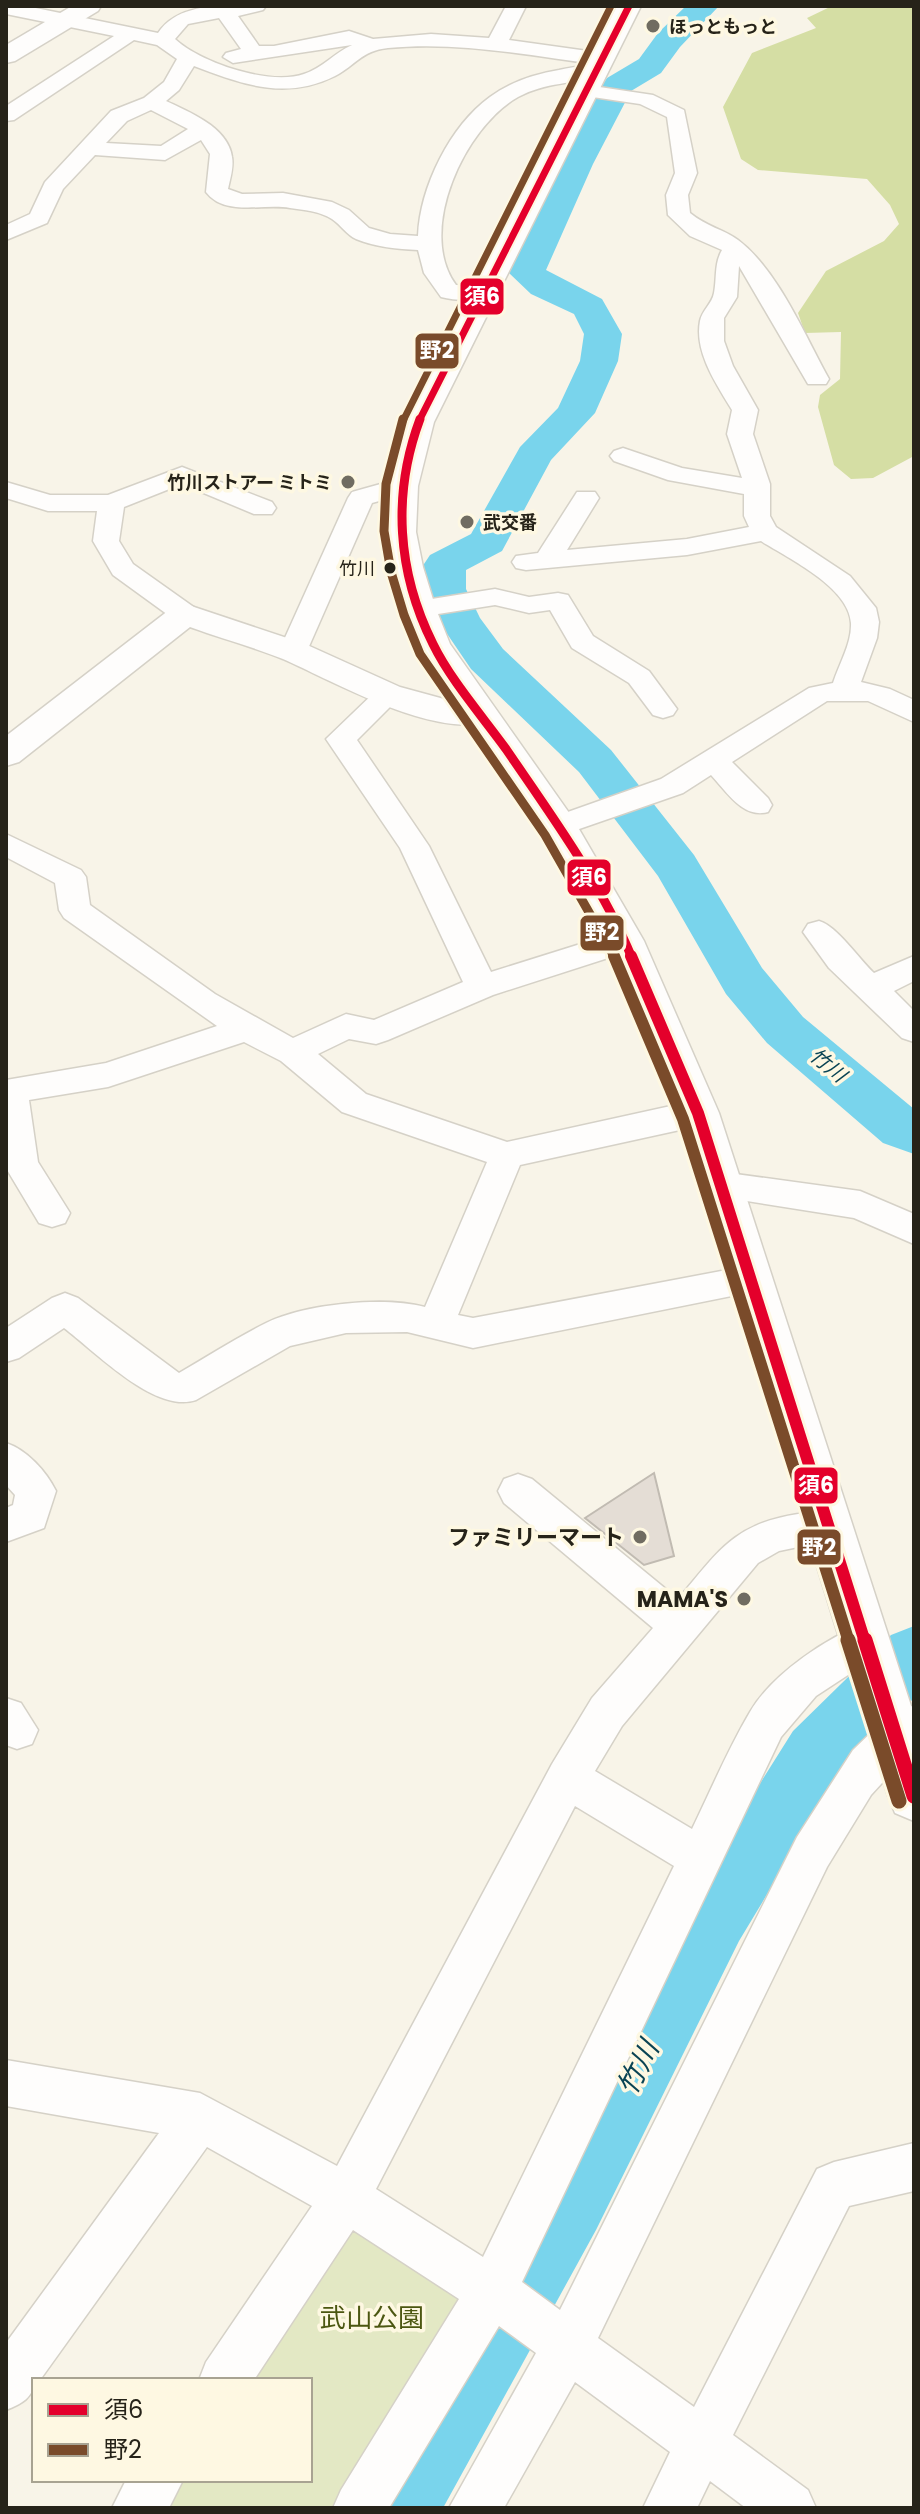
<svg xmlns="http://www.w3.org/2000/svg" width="920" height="2514" viewBox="0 0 920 2514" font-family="Poppins,'Noto Sans JP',sans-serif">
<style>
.green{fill:#e3e8c4}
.forest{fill:#d5dea4}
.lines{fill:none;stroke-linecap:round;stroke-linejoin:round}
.river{fill:#79d4ec;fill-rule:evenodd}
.building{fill:#e4ddd5;stroke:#c1bbb2;stroke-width:2}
.street-casing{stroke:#d5d1c7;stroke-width:3}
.secondary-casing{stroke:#d5d1c7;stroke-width:3}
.primary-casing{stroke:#d5d1c7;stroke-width:3}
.street{fill:#fefdfc;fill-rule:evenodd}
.secondary{fill:#fefdfc;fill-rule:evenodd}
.primary{fill:#fefdfc;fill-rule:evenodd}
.bus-1-far3-casing{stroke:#fef8e2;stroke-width:11}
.bus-1-far2-casing{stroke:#fef8e2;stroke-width:14}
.bus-1-far1-casing{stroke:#fef8e2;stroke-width:18}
.bus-1-casing{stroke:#fef8e2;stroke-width:21}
.bus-2-far3-casing{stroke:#fef8e2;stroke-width:11}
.bus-2-far2-casing{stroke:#fef8e2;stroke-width:14}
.bus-2-far1-casing{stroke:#fef8e2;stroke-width:18}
.bus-2-casing{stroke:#fef8e2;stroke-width:21}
.bus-1-far3{stroke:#e4002b;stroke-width:7}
.bus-1-far2{stroke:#e4002b;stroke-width:9}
.bus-1-far1{stroke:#e4002b;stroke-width:12}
.bus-1{stroke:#e4002b;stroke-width:15}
.bus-2-far3{stroke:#7a4b2a;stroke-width:7}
.bus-2-far2{stroke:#7a4b2a;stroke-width:9}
.bus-2-far1{stroke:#7a4b2a;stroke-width:12}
.bus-2{stroke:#7a4b2a;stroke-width:15}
.poi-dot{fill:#706c61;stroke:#fef8e2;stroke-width:3}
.bus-dot{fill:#262319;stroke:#fef8e2;stroke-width:3}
.labels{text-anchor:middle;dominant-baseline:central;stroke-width:7;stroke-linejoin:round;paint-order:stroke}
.far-poi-label{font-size:18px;font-weight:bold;fill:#262319;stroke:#fef8e2;text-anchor:start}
.far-bus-label{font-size:18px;fill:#262319;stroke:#fef8e2;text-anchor:end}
.far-water-label{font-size:20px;font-style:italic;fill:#0a4454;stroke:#fef8e2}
.poi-label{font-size:22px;font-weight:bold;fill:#262319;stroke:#fef8e2;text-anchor:end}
.near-park-label{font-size:26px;fill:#4c5711;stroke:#fef8e2}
.near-water-label{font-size:28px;font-style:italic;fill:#0a4454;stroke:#fef8e2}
.line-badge{stroke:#fef8e2;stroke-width:3}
.badge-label{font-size:22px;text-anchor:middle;font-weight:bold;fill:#fff}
</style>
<rect width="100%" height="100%" fill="#f8f4e8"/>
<path class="green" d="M346,2198L492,2291L359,2508H138L157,2480H310V2380H224Z"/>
<path class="forest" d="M832,6H914V456L873,478L851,479L834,465L818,407L820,395L840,379L841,332L805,333L798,313L826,271L884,241L899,224L890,205L867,179L758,170L741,159L723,107L752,53L816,28L807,18Z"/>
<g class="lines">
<g class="river">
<path d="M686,6H719L680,47L661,73L631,91L593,164L546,270L602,299L622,334L618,361L595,413L551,460L502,551L466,570V589L480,618L503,649L611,750L694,855L762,968L803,1017L914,1109V1154L883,1143L767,1043L726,994L658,876L579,772L471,669L437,619L424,589V564L430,555L471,534L520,447L558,408L580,361L584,334L574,314L531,294L509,273L559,164L602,85L607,78L639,59L658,33Z"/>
<path d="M914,1626V1698L839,1775L739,1941L596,2230L443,2508H358L370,2479L542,2176L691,1893L793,1731L891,1635Z"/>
</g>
</g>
<path class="building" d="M654,1473L674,1556L644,1565L585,1518Z"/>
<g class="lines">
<g class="street-casing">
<g id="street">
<path d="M6,6H26L158,33C180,0 230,6 266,6L263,10L238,16L259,46H274L349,31L373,39L431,34L489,38L506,6H526L509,40L602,53L612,59L602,65C531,56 460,41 388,48C361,51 356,65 335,76C285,101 242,84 194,66L179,90L166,101C189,112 228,127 232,157C234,167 230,179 228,189L242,194L283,193L332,202L349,210L369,228L390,234L418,236C420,187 450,126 490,97C510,82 535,74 559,70C573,67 588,64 602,68L605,72L602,76C573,84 546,82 518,97C465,127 416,231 456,285L490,287L494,292L490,297C475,301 456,301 441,297L424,273L418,250C397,249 376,247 356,239C347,235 341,225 332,219C319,211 304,210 290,208C264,203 225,217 206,192L210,154L201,140L165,160L95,155L63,189L47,223L6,240V225L30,214L45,182L111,111L144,98L164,82L177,59L157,45L134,40L14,120L6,121V106L114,36L6,14ZM219,18L241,49L226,53L223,57L233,63L352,45C334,53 323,68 304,74C270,86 201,63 175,39L188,24ZM151,110L188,129L161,146L106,143L127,121Z"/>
<path d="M586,85L653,95L684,110L697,173L688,195L690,213C707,227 723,229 738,240C778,270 805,336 829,379L826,384H808L739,266L737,297L724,318V341L733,366L758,410L753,434L770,484V516L776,527L850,576L876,608L879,622L877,638L861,682L890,689L914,700V722L868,701H827L732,762L768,798L772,805L768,812C743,819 727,792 711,775L683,793L559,836L548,833L544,826L548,819L661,779L809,688L833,683C839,664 852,643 851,623C849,587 788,558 761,541L687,555L526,570L516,568L512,562L516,556L538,553L577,492H595L599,498L567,550L687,539L749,527L744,516V494L668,480L614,461L610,456L614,451L623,448L682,468L742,478L727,434L732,410C717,385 694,352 700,321C702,310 712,304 714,293C717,278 714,264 722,250L690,236L668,215L666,195L675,173L667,117L640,104L579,95L576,91Z"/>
<path d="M182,467L272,502L276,508L272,514H254L182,484L124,507L119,541L133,564L195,608L199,614L195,620L185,622L175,620L113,575L93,541L97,511H48L6,498V482L50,495H108Z"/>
<path d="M402,478L411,480L415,486L411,492L372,503L307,651L303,657L293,660L283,657L279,651L348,498L352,492Z"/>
<path d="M495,589L529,597L558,593L568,595L593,636L649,671L677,709L673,715L663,718L653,715L629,683L572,648L550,610L529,613L495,605L419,617L409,615L405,609L409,603L419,601Z"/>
<path d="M388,686L398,689L402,695L357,740L429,846L491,972L625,930L636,933L641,941L636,949L493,995L388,1040L376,1044L349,1039L318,1054L366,1094L507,1142L698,1100L710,1104L715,1113L710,1122L698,1126L520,1165L458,1315L473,1318L753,1265L766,1269L771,1279L766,1289L473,1348L407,1332L346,1333L290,1346L196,1400C155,1414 96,1352 64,1328L19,1358L6,1362V1328L52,1298L65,1293L78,1298L179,1373C208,1356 236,1338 266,1323C305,1304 383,1296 425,1307L487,1162L342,1112L281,1061L244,1042L108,1087L29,1100L38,1162L70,1213L65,1223L52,1227L39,1223L6,1168V1080L106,1063L217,1026L64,918L59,910L55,883L6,857V834L81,870L86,877L90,905L215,994L293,1038L346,1014L374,1020L463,982L400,848L326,739L378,689Z"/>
<path d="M819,921C837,926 859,959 874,973L914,956V981L894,991L914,1011V1042L902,1038L829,968L803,932L808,924Z"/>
<path d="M721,1172L860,1191L914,1214V1244L854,1218L709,1195L703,1185L709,1175Z"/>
<path d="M6,1443C27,1450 46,1471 56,1491L44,1528L6,1542V1508L13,1505L15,1495L6,1485Z"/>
<path d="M518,1474L532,1479L678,1599C718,1552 733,1524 798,1514C814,1511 825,1508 841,1514L847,1526L841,1538L779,1551L758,1563L622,1726L595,1771L692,1829C711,1790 728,1749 750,1712C771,1675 827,1637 866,1623L880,1628L886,1641L880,1654L816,1696L781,1737L522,2282L560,2310L797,1837L853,1750L882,1722L914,1705V1748L871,1795L827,1867L598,2338L694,2407L817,2169L834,2162L914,2143V2191L849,2206L733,2435L808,2490L816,2508H746L710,2481L697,2508H643L670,2452L575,2382L504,2508H449L536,2353L499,2326L389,2508H333L341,2490L459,2299L353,2230L254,2380H199L206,2362L312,2206L207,2147L40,2380H34C34,2398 21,2404 6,2410V2343L159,2133L6,2106V2060L200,2093L337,2166L552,1764L592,1698L653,1628L504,1503L498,1491L504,1479ZM575,1806L674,1866L483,2257L376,2189Z"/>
<path d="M6,1698L21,1703L38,1730L32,1744L17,1749L6,1745Z"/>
<path d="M126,2480H183L169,2508H112Z"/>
</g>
</g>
<g class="secondary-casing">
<g id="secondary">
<path d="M72,6H101L98,11L15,61L6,63V45Z"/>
<path d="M185,604L305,644L400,687L444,699L492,706L497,714L492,722C432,738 337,683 283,659C253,647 220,638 190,627L19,762L6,766V736L173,607Z"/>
</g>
</g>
<g class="primary-casing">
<path id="primary" d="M617,6H641L434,422L418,486L416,532L423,567L436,609L450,644L572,817L644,941L719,1113L914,1715V1821L895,1813L888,1796L677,1113L606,941L543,831L416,645L402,609L389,567L384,532L386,486L404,422Z"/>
</g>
<use href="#street" class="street"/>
<use href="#secondary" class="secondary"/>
<use href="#primary" class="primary"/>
<g class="bus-1-far3-casing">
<path id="bus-1-far3" d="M419,421L629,6"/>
</g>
<g class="bus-1-far2-casing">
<path id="bus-1-far2" d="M420,419C392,494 397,572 433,644C450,679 482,716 506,749C551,815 601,883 632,958"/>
</g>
<g class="bus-1-far1-casing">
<path id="bus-1-far1" d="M631,956L698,1113L865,1642"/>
</g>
<g class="bus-1-casing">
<path id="bus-1" d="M865,1640L914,1796"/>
</g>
<g class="bus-2-far3-casing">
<path id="bus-2-far3" d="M403,421L611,6"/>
</g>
<g class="bus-2-far2-casing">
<path id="bus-2-far2" d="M403,419L386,484L384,531L391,572L404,615L420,654L545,835L615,958"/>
</g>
<g class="bus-2-far1-casing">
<path id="bus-2-far1" d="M614,956L683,1119L849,1642"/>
</g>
<g class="bus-2-casing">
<path id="bus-2" d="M848,1640L899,1801"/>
</g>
<use href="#bus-1-far3" class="bus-1-far3"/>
<use href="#bus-1-far2" class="bus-1-far2"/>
<use href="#bus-1-far1" class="bus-1-far1"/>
<use href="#bus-1" class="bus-1"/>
<use href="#bus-2-far3" class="bus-2-far3"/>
<use href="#bus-2-far2" class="bus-2-far2"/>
<use href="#bus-2-far1" class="bus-2-far1"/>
<use href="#bus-2" class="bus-2"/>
</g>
<g class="poi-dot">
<circle cx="653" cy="26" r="8"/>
<circle cx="348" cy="482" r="8"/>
<circle cx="467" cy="522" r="8"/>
<circle cx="640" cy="1537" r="8"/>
<circle cx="744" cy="1599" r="8"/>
</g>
<circle class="bus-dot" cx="390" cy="568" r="7"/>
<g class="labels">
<g class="far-poi-label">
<text x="669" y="26">ほっともっと</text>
<text x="332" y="482" text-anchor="end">竹川ストアー ミトミ</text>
<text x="483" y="522">武交番</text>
</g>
<g class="far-bus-label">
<text x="375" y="568">竹川</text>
</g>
<g class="far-water-label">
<text transform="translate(828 1065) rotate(39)">竹川</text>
</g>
<g class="poi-label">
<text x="624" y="1537">ファミリーマート</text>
<text x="728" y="1599">MAMA'S</text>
</g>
<g class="near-park-label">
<text x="372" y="2318">武山公園</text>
</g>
<g class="near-water-label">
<text transform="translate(638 2068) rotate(-63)">竹川</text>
</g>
</g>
<g class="line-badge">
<rect x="459" y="277" width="46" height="39" rx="8" fill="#e4002b"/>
<rect x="414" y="332" width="46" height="38" rx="8" fill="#7a4b2a"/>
<rect x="566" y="858" width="46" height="39" rx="8" fill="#e4002b"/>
<rect x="579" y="914" width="46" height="38" rx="8" fill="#7a4b2a"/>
<rect x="793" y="1466" width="46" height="39" rx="8" fill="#e4002b"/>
<rect x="796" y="1528" width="46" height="38" rx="8" fill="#7a4b2a"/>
</g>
<g class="badge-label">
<text x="482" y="304">須6</text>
<text x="437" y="358">野2</text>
<text x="589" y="885">須6</text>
<text x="602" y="940">野2</text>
<text x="816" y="1493">須6</text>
<text x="819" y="1555">野2</text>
</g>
<rect width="920" height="2514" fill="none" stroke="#262319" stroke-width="16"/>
<rect x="32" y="2378" width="280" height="104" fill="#fef8e2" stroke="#a8a392" stroke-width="2"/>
<rect x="48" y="2404" width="40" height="12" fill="#e4002b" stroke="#a8a392" stroke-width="2"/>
<text x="104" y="2418" font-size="24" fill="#262319">須6</text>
<rect x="48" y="2444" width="40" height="12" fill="#7a4b2a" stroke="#a8a392" stroke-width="2"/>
<text x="104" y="2458" font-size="24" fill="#262319">野2</text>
</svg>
